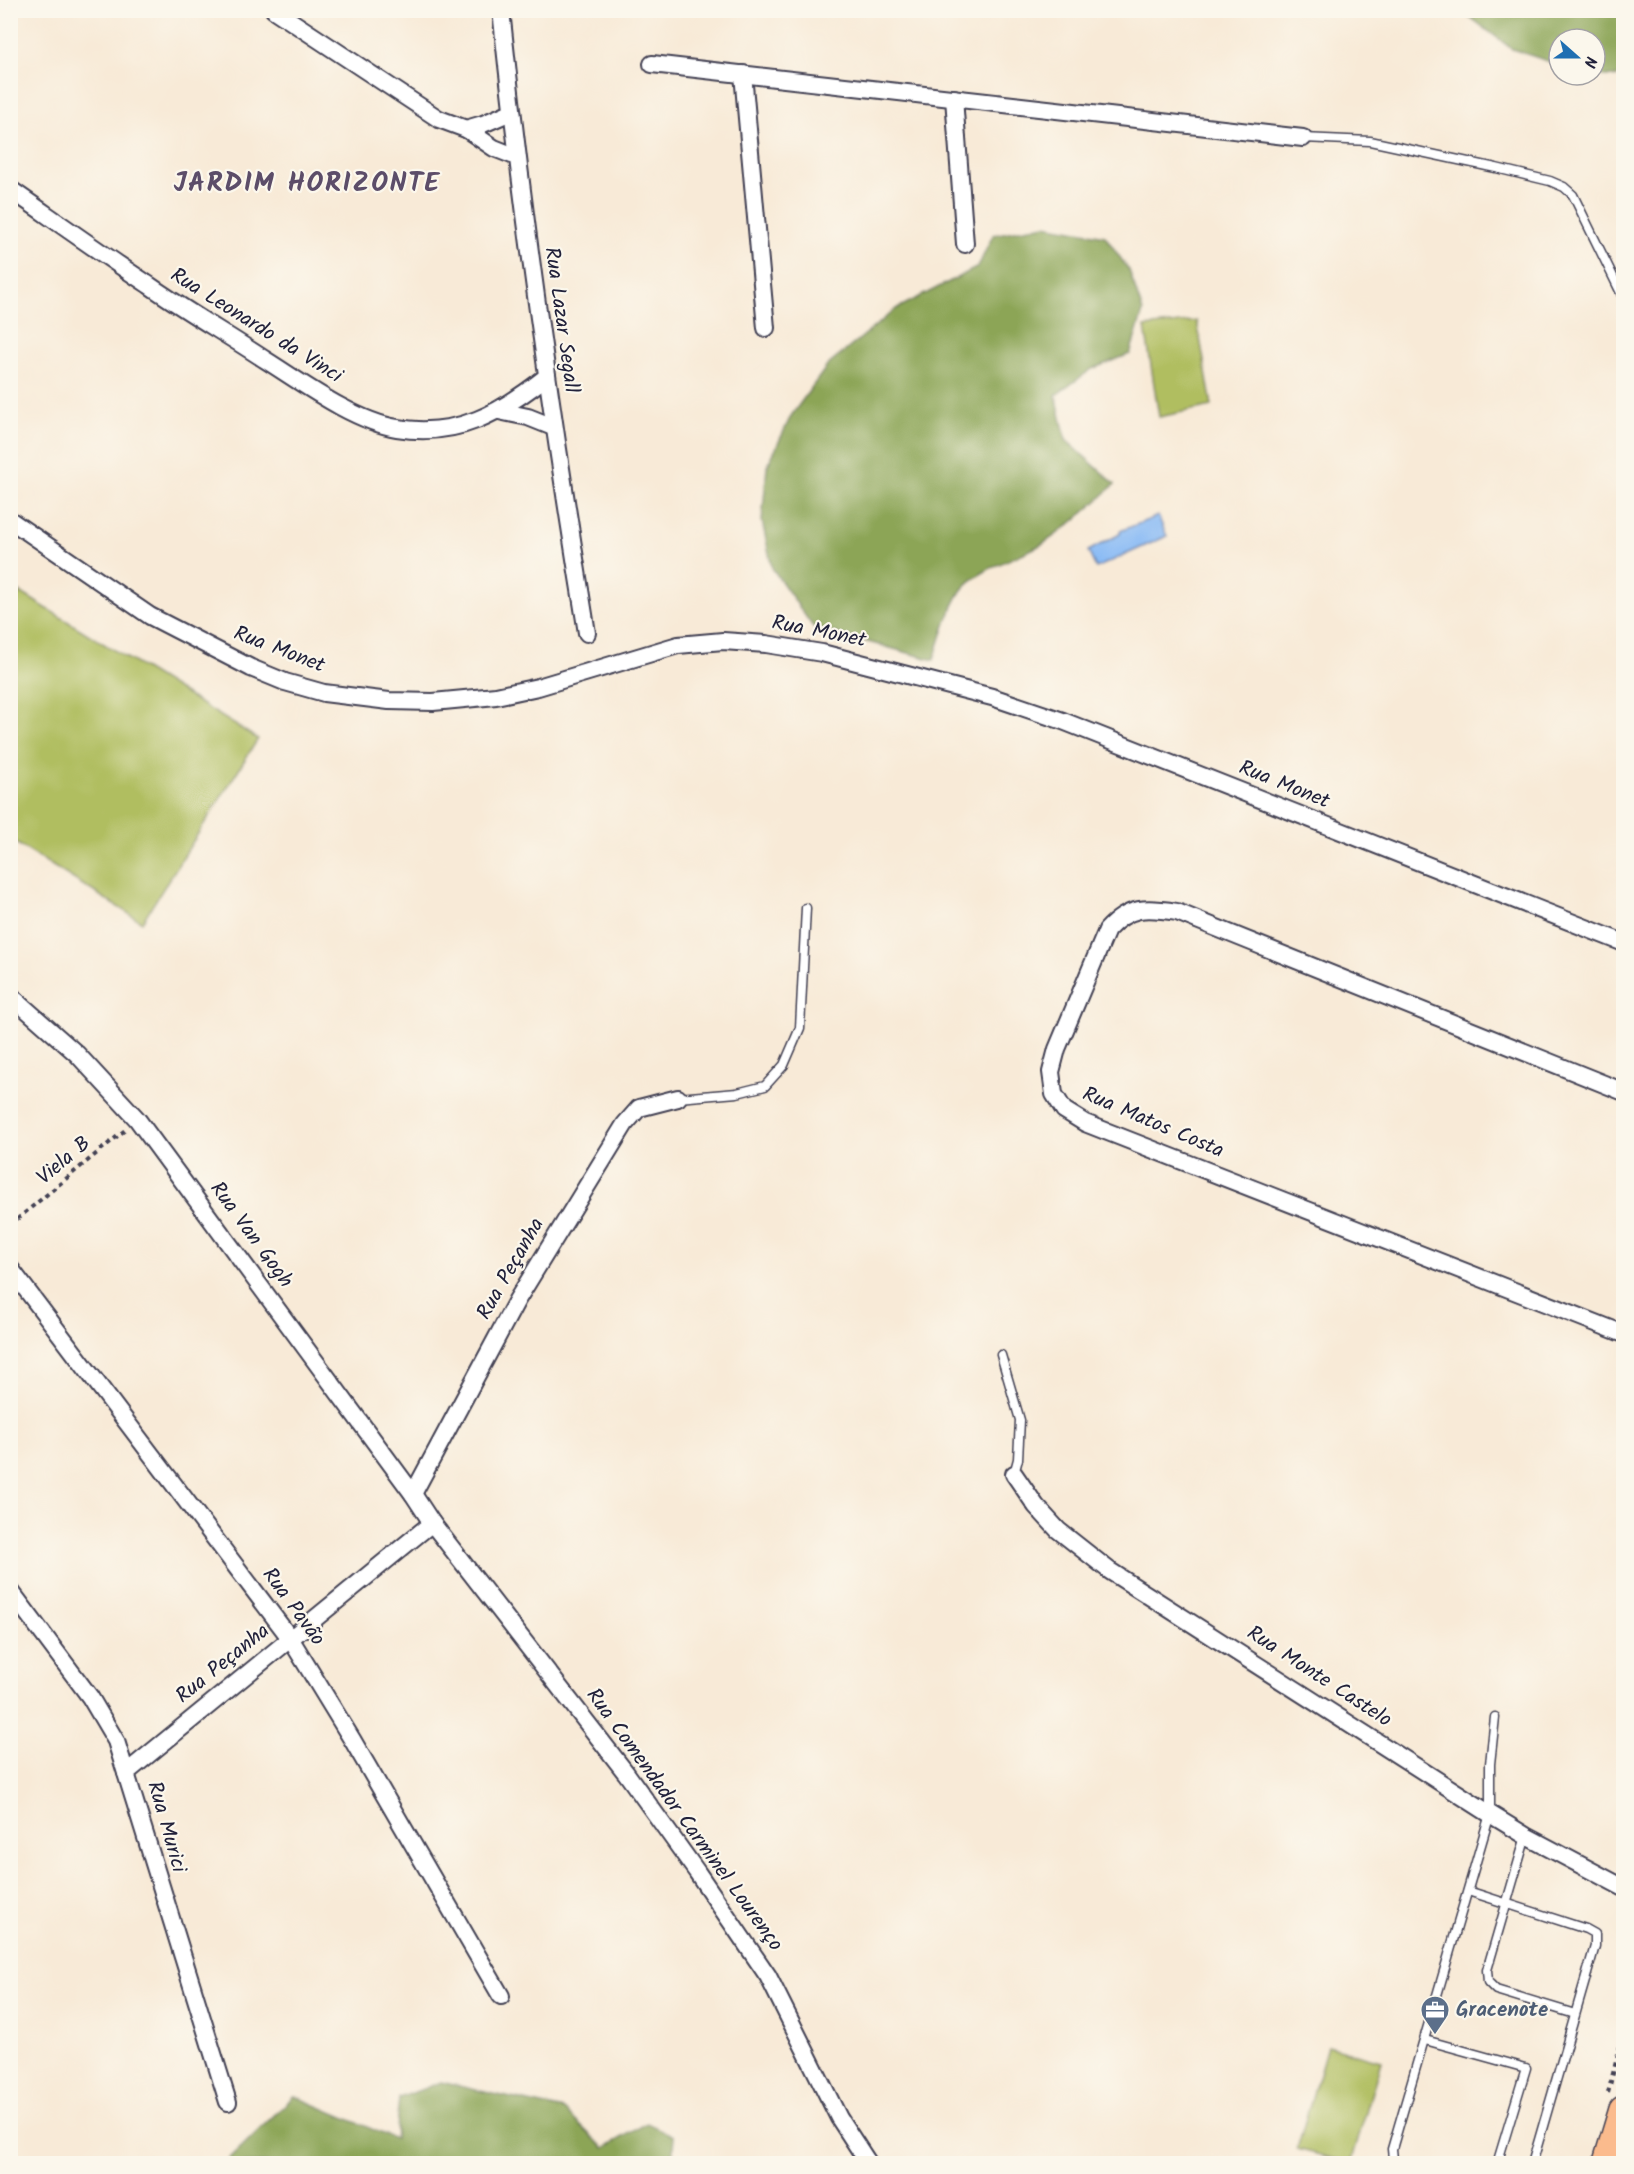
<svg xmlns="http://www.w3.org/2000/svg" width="1634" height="2174" viewBox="0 0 1634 2174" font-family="Kalam,sans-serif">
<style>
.green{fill:#b0be60;stroke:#69704e;stroke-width:1.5}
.forest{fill:#8ca556;stroke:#576448;stroke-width:1.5}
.water{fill:#88baf5;stroke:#556e98;stroke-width:1.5}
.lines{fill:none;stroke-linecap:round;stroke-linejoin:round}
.service-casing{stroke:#424052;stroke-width:11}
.minor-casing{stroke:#424052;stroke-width:20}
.motorway-casing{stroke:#424052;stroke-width:33}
.path{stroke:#424052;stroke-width:4;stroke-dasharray:4.5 4.5;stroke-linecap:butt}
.service{stroke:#fff;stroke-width:8}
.minor{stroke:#fff;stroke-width:16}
.motorway{stroke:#fbbb8d;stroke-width:30}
.labels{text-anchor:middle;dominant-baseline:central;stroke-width:4.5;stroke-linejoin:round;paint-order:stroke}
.street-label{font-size:21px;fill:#22223b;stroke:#fbf7ec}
.service-label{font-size:21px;font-weight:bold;fill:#4e5e75;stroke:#fbf7ec;text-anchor:start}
.district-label{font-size:27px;font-weight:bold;letter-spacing:1.5px;fill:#5c4d69;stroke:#fbf7ec}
</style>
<rect width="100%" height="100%" fill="#fbf7ec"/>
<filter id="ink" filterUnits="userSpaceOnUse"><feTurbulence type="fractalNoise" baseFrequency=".0167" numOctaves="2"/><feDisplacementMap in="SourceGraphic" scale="12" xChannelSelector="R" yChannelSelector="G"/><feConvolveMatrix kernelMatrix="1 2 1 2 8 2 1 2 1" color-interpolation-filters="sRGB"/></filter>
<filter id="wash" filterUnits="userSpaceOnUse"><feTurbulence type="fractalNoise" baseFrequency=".008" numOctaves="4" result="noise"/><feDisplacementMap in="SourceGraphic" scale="24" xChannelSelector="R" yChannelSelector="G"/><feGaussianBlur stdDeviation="1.35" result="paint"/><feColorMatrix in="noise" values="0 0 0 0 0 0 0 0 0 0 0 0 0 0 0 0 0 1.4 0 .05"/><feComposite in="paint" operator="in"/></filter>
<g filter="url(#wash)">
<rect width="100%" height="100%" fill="#f8ead7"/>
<g class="green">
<path d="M1197,321L1212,406L1159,417L1145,327Z"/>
<path d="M20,592L258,739L142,922L11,840L10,607Z"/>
<path d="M1327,2046L1381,2061L1351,2163L1297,2149Z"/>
</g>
<g class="forest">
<path d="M1462,11H1623V77L1589,75H1595V39H1559V65L1512,49Z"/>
<path d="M1045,225L1105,236L1129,270L1143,312L1130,354L1092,369L1056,395L1066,440L1115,484C1093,505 1069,527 1044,543C1022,556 975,570 961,591C948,612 941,637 934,660L813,627L772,568L762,521L767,467L791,416L827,366L896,309L978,267L993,235Z"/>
<path d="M441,2082L564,2110L604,2148L647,2123L674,2136L672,2163H225L294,2096L395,2139L399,2098Z"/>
</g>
<path class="water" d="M1158,516L1167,536L1096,568L1088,551L1120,534V531Z"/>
</g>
<g filter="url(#ink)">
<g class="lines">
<g class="service-casing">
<g id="service">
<path d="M1303,138L1370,141L1496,168L1550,181L1564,187L1573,195L1624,299"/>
<path d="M678,1098L737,1093L765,1086L784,1065L800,1028L806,908"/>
<path d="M1001,1355L1020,1420L1018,1459L1014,1474"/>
<path d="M1526,1836L1487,1970L1488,1982L1496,1990L1575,2014"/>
<path d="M1468,1891L1586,1929L1595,1934V1946L1532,2164"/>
<path d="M1425,2040L1526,2068L1497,2164"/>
<path d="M1398,2164L1393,2159L1392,2149L1490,1814V1764L1495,1717"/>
</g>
</g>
<g class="minor-casing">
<g id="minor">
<path d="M274,10L439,119L466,129L494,148L517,157"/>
<path d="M501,10C523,219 553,426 587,633"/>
<path d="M652,64L1303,138"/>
<path d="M743,74L766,328"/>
<path d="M954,98L965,244"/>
<path d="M466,129L483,124L511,112"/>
<path d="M10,189C56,221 102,254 149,285C186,311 226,334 264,359C301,382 353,421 397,428C458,438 500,413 546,377"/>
<path d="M499,411L528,417L553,427"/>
<path d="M10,520L150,616L251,668L285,682L324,693L389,701L433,702L496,696L538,687L678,645L723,641L766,644L822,653L992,697L1063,721L1624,943"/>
<path d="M10,995L77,1054L137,1119L413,1494L432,1523L626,1773L697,1872L768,1976L839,2118L869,2164"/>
<path d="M1624,1092L1177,912C1146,907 1129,906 1107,930L1057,1049L1051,1072L1054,1094L1064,1110L1085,1123L1624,1334"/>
<path d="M10,1268L290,1638L353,1741L501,1996"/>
<path d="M1014,1474L1036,1506L1058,1530L1110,1571L1490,1814L1526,1836L1624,1888"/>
<path d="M413,1494L517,1300L625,1124L639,1108L678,1098"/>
<path d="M10,1590L90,1697L116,1741L228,2102"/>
<path d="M126,1773L432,1523"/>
</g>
</g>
<g class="motorway-casing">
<path id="motorway" d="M1608,2164L1624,2111"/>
</g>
<g class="path">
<path d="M10,1225L125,1130"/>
<path d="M1608,2093L1624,2030"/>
</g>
<use href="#service" class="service"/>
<use href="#minor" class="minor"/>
<use href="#motorway" class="motorway"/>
</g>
</g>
<defs>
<g id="office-pin" transform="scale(1.5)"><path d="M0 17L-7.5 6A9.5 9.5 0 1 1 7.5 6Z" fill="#5c6f8a" stroke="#fbf7ec"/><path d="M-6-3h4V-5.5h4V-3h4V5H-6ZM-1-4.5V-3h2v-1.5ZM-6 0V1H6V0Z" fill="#fff"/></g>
</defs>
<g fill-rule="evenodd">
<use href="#office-pin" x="1435" y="2010"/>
</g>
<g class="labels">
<g class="street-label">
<text transform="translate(561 320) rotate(82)">Rua Lazar Segall</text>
<text transform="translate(256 326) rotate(32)">Rua Leonardo da Vinci</text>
<text transform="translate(819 632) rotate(11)">Rua Monet</text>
<text transform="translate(279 650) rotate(21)">Rua Monet</text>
<text transform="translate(1284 785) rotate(22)">Rua Monet</text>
<text transform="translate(1153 1123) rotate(23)">Rua Matos Costa</text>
<text transform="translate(64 1161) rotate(-40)">Viela B</text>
<text transform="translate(251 1235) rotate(54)">Rua Van Gogh</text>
<text transform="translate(511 1269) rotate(-60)">Rua Peçanha</text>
<text transform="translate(293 1607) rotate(54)">Rua Pavão</text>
<text transform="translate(223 1664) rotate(-39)">Rua Peçanha</text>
<text transform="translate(1319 1677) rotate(33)">Rua Monte Castelo</text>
<text transform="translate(684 1820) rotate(54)">Rua Comendador Carminel Lourenço</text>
<text transform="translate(166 1827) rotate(74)">Rua Murici</text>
</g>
<g class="service-label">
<text x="1456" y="2010">Gracenote</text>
</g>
<g class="district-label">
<text x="307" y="183">JARDIM HORIZONTE</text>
</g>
</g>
<rect width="1634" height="2174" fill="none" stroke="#fbf7ec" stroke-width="36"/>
<g transform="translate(1577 57) rotate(111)"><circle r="28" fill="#fbf7ec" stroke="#a4a2a5" stroke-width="1.5"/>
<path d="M0-4.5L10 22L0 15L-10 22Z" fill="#1f6fb2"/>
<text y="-9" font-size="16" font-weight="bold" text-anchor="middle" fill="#22223b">N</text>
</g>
</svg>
